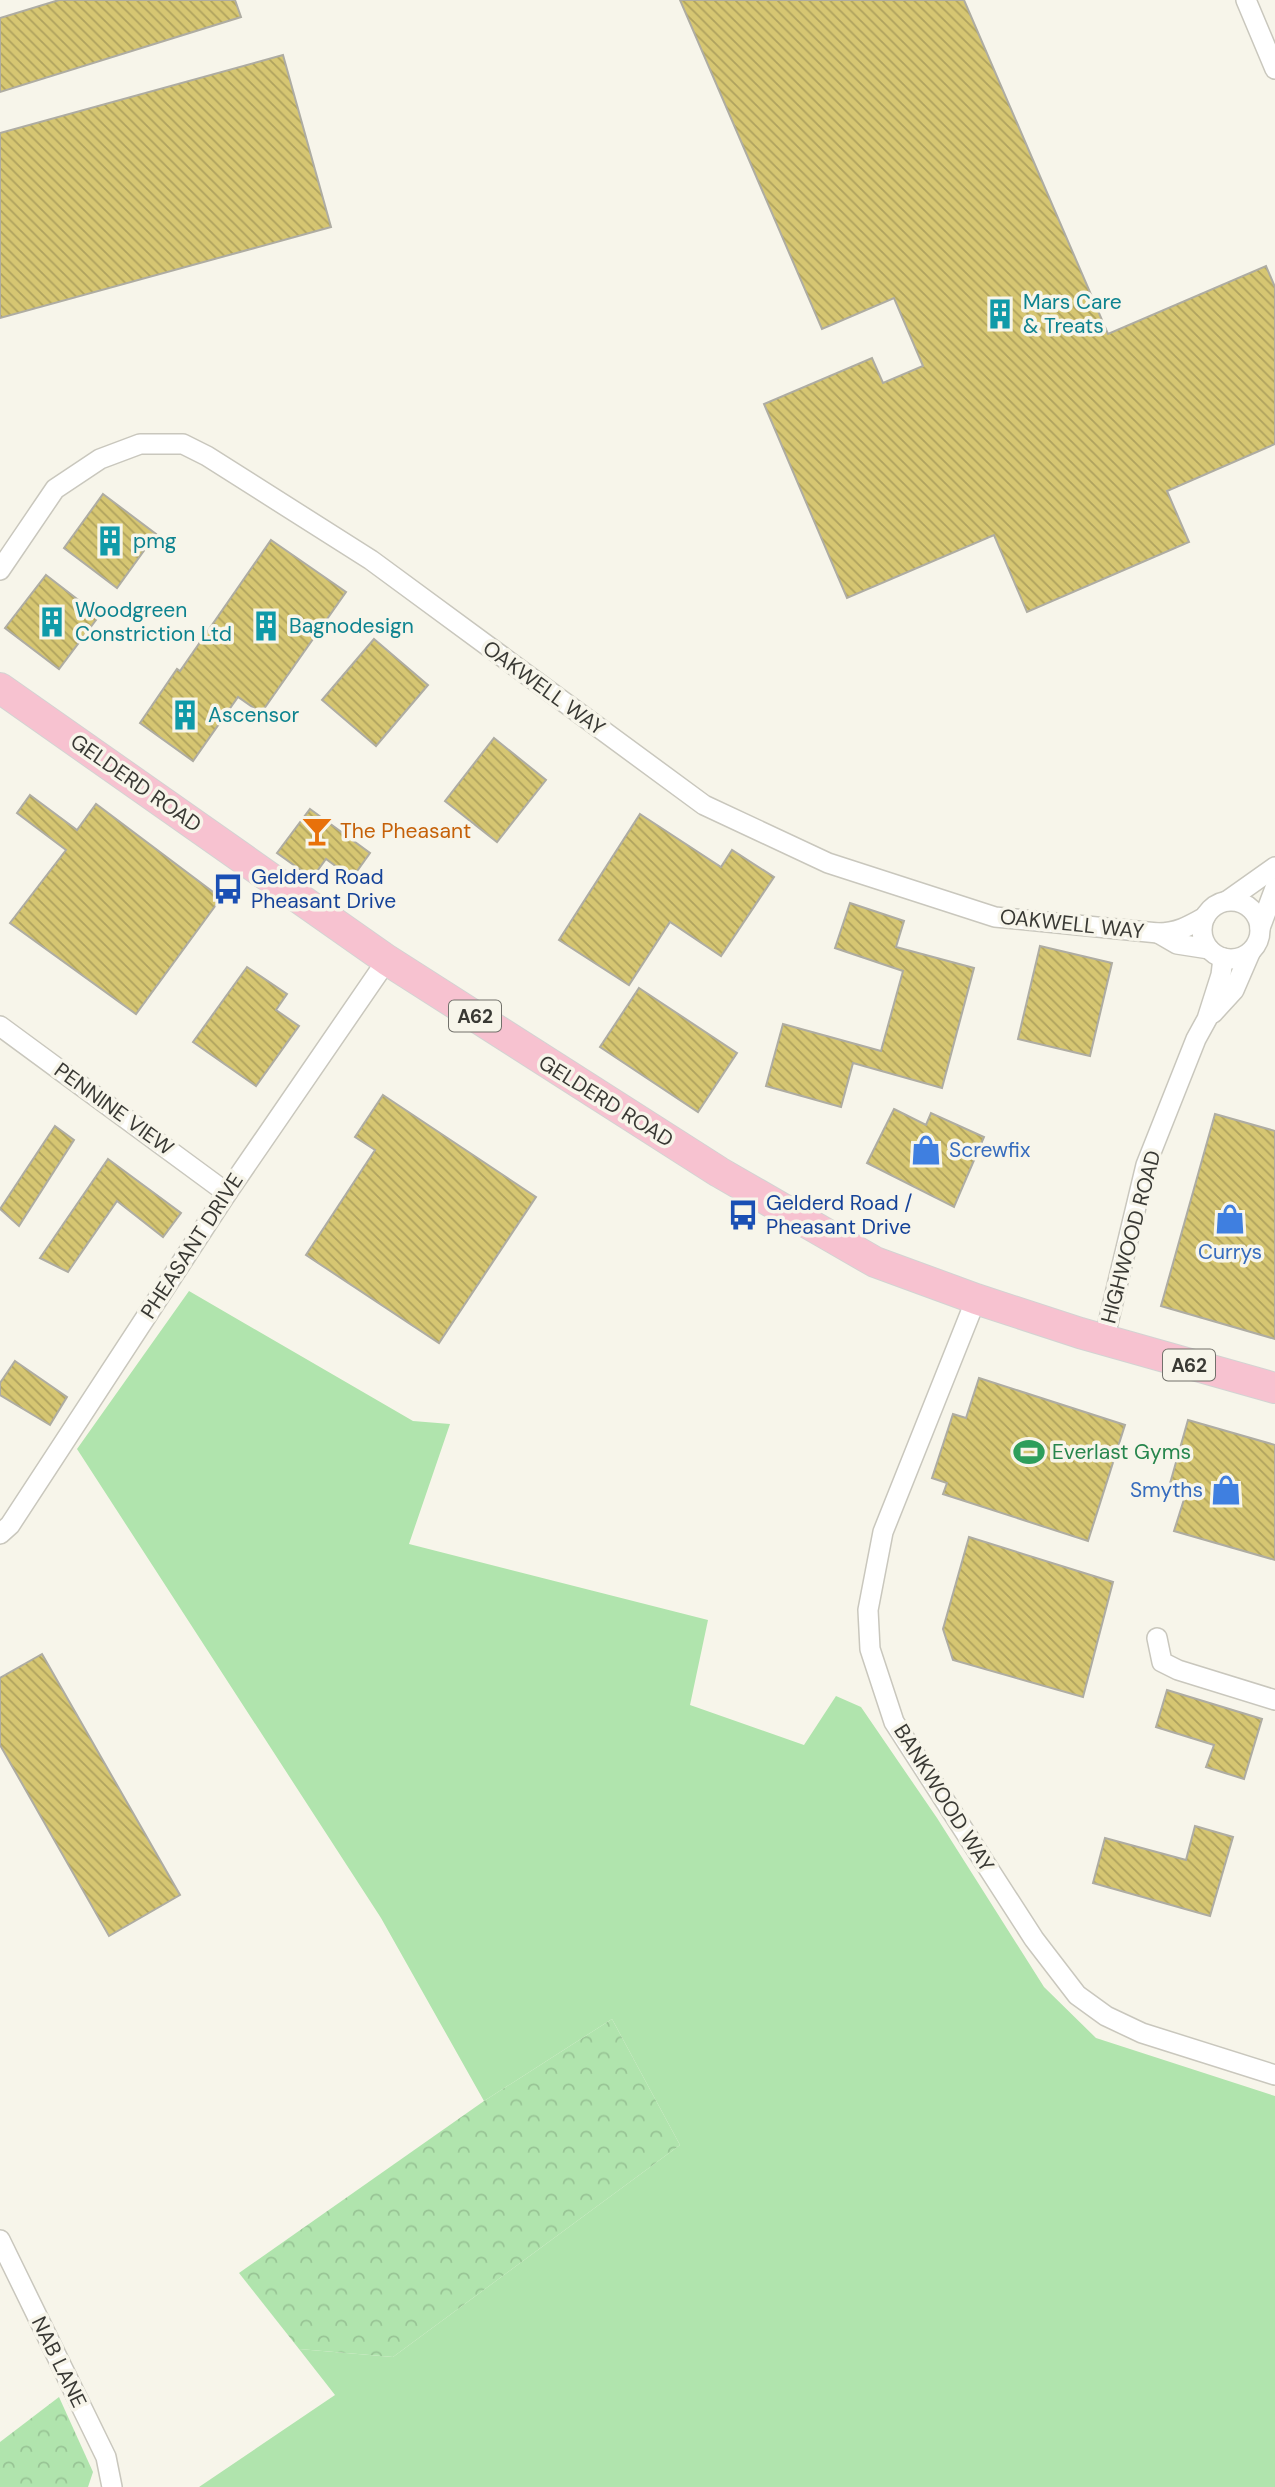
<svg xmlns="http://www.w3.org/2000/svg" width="1275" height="2487" viewBox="0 0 1275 2487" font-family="'DM Sans',sans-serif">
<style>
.grass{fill:#b0e4ad}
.forest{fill:url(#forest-crowns)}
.building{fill:url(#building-back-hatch);stroke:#aeaca2;stroke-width:2}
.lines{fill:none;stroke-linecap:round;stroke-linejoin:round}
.minor-casing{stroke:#c9c7bd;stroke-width:22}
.primary-casing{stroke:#d3d3d2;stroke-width:32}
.minor{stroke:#fff;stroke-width:19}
.primary{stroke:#f7c2d0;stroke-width:30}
.labels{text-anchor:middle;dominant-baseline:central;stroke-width:7;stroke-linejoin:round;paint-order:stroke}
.shield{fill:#f7f5ea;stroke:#72716b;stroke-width:2}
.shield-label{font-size:19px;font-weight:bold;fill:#393934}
.culture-label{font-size:21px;fill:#0d838f;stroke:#f7f5ea;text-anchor:start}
.street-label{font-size:21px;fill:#393934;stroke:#f7f5ea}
.food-label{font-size:21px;fill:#c56008;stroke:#f7f5ea;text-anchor:start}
.transit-label{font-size:21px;fill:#164399;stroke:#f7f5ea;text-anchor:start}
.shop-label{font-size:21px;fill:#366cbe;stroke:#f7f5ea;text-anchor:start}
.leisure-label{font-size:21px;fill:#27864d;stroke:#f7f5ea;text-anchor:start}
</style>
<defs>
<pattern id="forest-crowns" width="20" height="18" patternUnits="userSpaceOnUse" patternTransform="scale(1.75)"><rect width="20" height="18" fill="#b0e4ad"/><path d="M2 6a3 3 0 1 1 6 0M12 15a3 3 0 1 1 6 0" fill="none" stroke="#98c495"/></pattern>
<pattern id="building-back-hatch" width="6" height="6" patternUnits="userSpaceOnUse" patternTransform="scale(1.75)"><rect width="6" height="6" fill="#d6c672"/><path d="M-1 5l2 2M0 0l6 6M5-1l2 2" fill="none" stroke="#afa25e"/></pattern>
</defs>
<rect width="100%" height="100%" fill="#f7f5ea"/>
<path class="grass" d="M189,1291L413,1421L450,1424L409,1544L708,1620L690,1705L804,1745L836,1696L861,1707L937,1818L1044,1987L1096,2038L1275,2096V2487H199L335,2395L299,2349L393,2357L680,2145L612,2019L484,2101L381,1918L77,1449Z"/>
<g class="forest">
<path d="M612,2019L680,2145L393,2357L299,2349L239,2273L484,2101Z"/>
<path d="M59,2397L93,2472L88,2487H0V2442Z"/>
</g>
<g class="building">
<path d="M59,0H235L241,17L0,92V18Z"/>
<path d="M680,0H964L1108,334L1266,266L1275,287V444L1167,491L1189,542L1027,612L994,535L847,598L764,404L872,358L883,383L923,366L894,298L822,329Z"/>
<path d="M283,55L331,227L0,318V133Z"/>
<path d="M103,494L156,534L117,588L64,548Z"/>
<path d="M271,540L346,592L261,713L238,697L193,761L140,723L177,669L180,671Z"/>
<path d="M46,575L99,616L59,669L5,628Z"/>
<path d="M374,639L428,685L376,746L322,700Z"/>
<path d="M494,738L546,780L497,842L445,801Z"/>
<path d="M30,795L77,830L96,804L221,898L136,1014L10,923L66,850L17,813Z"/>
<path d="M310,809L370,853L352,878L326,859L312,878L277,853Z"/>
<path d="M640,814L721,867L732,850L774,877L721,956L670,922L629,985L559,940Z"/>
<path d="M850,903L904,921L896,947L974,968L942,1088L853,1063L841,1107L766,1086L783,1024L881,1051L903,971L835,948Z"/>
<path d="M1040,946L1112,963L1090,1056L1018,1039Z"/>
<path d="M247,967L287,994L276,1010L299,1026L256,1086L193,1042Z"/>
<path d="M639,988L737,1053L698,1112L600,1047Z"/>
<path d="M383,1095L536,1197L439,1343L306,1255L375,1150L355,1137Z"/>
<path d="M894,1109L926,1125L931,1113L984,1137L954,1207L867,1163Z"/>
<path d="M1215,1114L1275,1131V1339L1161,1306Z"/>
<path d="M55,1126L74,1140L19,1226L0,1209Z"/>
<path d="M108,1159L181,1213L163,1237L117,1201L68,1272L40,1258Z"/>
<path d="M15,1361L67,1397L50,1425L0,1395V1383Z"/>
<path d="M979,1378L1125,1425L1088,1541L943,1494L947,1483L932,1478L953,1414L966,1418Z"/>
<path d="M1188,1420L1275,1445V1560L1174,1531L1186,1493L1169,1487Z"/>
<path d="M969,1537L1113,1582L1083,1697L953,1660L943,1629Z"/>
<path d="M42,1654L180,1895L109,1936L0,1745V1678Z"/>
<path d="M1167,1690L1262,1719L1244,1779L1206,1767L1214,1745L1156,1727Z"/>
<path d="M1195,1826L1233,1837L1210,1916L1093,1883L1105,1838L1186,1860Z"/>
</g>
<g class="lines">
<g class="minor-casing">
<g id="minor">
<path d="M1246,0L1275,69"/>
<path d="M0,570L55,489L100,459L140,444H183L207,456L371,560L704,805L828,863L995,917L1158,933C1177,933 1189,926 1205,917"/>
<path d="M1227,901L1275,867"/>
<circle cx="1231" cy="930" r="29"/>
<path d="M1260,928L1275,888"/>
<path d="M1158,933L1177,944L1209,949"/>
<path d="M1213,1013L1234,990L1250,953"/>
<path d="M0,1026L227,1193"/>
<path d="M976,1299L883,1532L868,1610L870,1649L894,1722L1034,1939L1077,1995L1106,2016L1142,2033L1275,2075"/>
<path d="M1104,1340L1146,1165L1196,1039L1207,1019L1221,975L1223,958"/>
<path d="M0,1534L10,1525L227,1193L387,960"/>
<path d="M1157,1638L1162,1662L1178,1670L1275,1700"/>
<path d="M0,2240L106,2457L112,2487"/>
</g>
</g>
<g class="primary-casing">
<path id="primary" d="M0,688L387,960L719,1172L875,1262L976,1299L1080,1333L1275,1388"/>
</g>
<use href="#minor" class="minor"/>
<use href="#primary" class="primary"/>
</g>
<defs>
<g id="building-bare" transform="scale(2.415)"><path d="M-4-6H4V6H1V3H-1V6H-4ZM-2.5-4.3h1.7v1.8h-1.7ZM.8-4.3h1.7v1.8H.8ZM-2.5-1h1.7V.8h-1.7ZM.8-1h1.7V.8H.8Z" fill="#0f9aa8" stroke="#f7f5ea" stroke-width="2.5" paint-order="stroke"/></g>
<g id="bar-bare" transform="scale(2.415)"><path d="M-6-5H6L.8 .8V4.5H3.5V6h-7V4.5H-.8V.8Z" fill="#e8710a" stroke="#f7f5ea" stroke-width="2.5" paint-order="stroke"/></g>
<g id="bus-bare" transform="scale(2.415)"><path d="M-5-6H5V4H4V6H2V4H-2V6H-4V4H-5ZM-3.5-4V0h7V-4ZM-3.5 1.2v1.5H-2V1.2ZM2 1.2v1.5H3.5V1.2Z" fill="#1a4fb4" stroke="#f7f5ea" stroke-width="2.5" paint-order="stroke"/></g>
<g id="shop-bare" transform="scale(2.415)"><path d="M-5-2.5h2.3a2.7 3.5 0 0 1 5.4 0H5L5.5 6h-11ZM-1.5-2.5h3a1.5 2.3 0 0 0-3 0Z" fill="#3f7fe0" stroke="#f7f5ea" stroke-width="2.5" paint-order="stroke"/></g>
<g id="stadium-bare" transform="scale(2.415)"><path d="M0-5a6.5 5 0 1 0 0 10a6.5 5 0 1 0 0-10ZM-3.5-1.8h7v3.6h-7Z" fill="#2e9e5b" stroke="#f7f5ea" stroke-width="2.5" paint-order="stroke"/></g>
</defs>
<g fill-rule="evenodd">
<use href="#building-bare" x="1000" y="314"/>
<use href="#building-bare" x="110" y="541"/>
<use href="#building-bare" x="52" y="622"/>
<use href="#building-bare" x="266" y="626"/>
<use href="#building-bare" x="185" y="715"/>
<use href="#bar-bare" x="317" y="831"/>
<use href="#bus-bare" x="228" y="889"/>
<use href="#shop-bare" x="926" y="1150"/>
<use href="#bus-bare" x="743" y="1215"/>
<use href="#shop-bare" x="1230" y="1219"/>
<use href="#stadium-bare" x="1029" y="1452"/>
<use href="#shop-bare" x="1226" y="1490"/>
</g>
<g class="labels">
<g class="shield">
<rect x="449" y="1000.5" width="52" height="31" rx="5"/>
<rect x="1163" y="1349.5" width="52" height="31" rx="5"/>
</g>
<g class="shield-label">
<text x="475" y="1016">A62</text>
<text x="1189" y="1365">A62</text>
</g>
<g class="culture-label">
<text x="1023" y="302">Mars Care<tspan x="1023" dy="24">&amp; Treats</tspan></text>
<text x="133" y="541">pmg</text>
<text x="75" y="610">Woodgreen<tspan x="75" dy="24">Constriction Ltd</tspan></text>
<text x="289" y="626">Bagnodesign</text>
<text x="208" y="715">Ascensor</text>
</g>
<g class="street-label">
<text transform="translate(544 688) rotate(36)">OAKWELL WAY</text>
<text transform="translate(136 783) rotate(35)">GELDERD ROAD</text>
<text transform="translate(1072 924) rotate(6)">OAKWELL WAY</text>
<text transform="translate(606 1101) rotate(32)">GELDERD ROAD</text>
<text transform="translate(114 1109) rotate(36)">PENNINE VIEW</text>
<text transform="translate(1131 1237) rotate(-75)">HIGHWOOD ROAD</text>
<text transform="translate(192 1246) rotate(-57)">PHEASANT DRIVE</text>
<text transform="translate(944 1798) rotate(58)">BANKWOOD WAY</text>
<text transform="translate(59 2362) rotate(64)">NAB LANE</text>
</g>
<g class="food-label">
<text x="340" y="831">The Pheasant</text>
</g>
<g class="transit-label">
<text x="251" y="877">Gelderd Road<tspan x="251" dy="24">Pheasant Drive</tspan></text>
<text x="766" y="1203">Gelderd Road /<tspan x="766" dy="24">Pheasant Drive</tspan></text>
</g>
<g class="shop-label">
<text x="949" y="1150">Screwfix</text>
<text x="1230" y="1252" text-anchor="middle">Currys</text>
<text x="1203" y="1490" text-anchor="end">Smyths</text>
</g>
<g class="leisure-label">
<text x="1052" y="1452">Everlast Gyms</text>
</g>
</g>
</svg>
